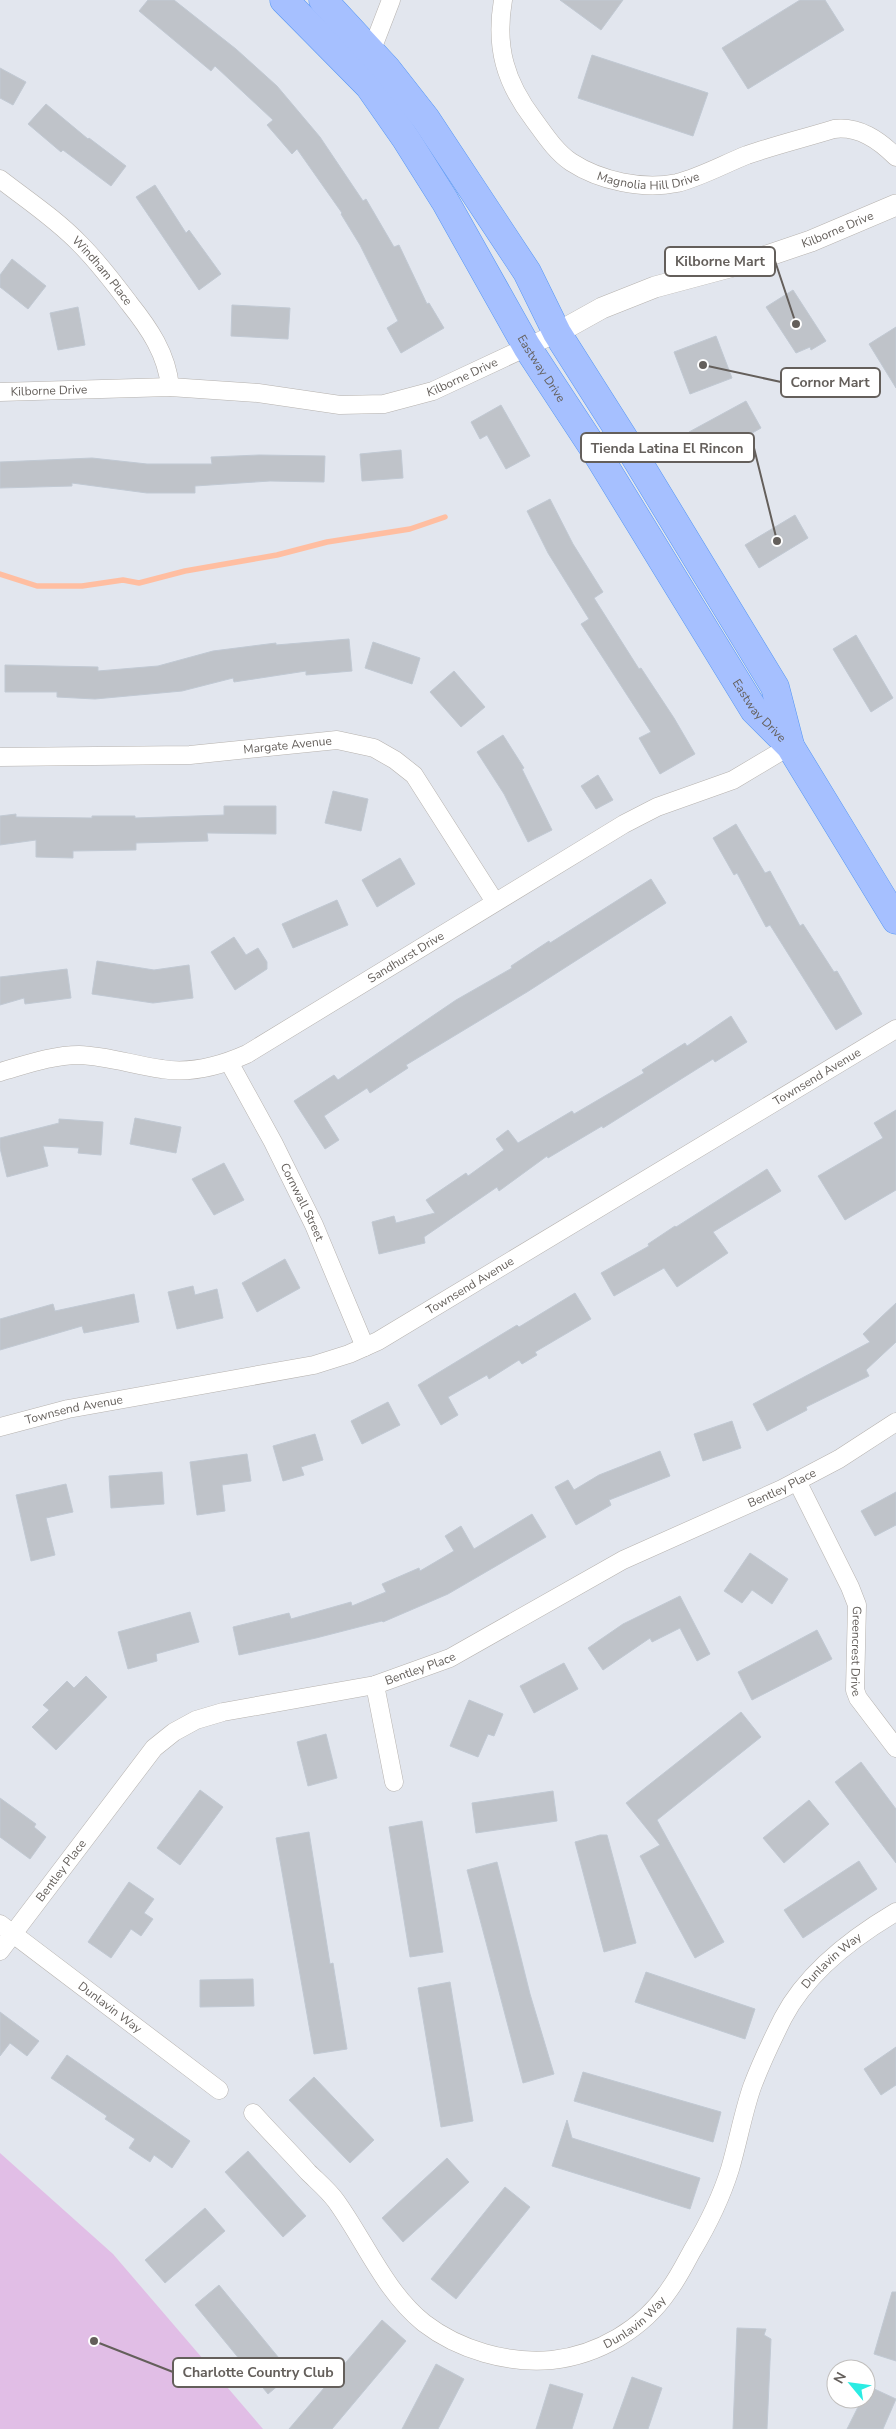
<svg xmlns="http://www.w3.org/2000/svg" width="896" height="2429" viewBox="0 0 896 2429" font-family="'Nunito Sans',sans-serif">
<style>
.green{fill:#e1bee6}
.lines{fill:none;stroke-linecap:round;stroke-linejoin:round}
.stream{stroke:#ffbea1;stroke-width:5.5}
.building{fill:#bfc3c9;stroke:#c1c9d3}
.minor-casing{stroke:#b6b2ae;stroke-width:19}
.tertiary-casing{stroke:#b6b2ae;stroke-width:22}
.primary-casing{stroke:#5596f4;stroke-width:29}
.minor{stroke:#fff;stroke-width:18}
.tertiary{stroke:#fff;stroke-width:21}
.primary{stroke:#a6c0ff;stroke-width:28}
.labels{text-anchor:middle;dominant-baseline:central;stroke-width:5;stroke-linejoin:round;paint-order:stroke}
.street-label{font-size:12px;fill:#645f5b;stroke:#fff}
.leader{fill:none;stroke:#645f5b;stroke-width:2}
.callout-dot{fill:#645f5b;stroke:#fff;stroke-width:2}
.callout{fill:#fff;stroke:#645f5b;stroke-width:2}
.callout-label{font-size:14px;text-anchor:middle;font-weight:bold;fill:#645f5b}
</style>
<rect width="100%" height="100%" fill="#e2e6ee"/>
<path class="green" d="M0,2153L113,2254L263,2429H0Z"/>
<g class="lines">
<path class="stream" d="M0,574L37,586H82L123,580L139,583L185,571L277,555L327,542L410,529L445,517"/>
</g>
<g class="building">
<path d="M148,0H174L236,49L277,86L320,137L363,201L366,199L394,247L399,245L427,304L429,303L444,328L401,353L387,328L398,321L360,245L341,214L342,213L297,149L292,154L267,125L273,120L215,66L211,71L139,11Z"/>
<path d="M560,0H623L601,30Z"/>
<path d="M800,0H825L844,30L748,89L722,48Z"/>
<path d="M592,55L708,93L693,136L578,98Z"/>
<path d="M0,68L26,82L13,105L0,98Z"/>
<path d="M46,104L88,139L89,138L126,166L111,186L63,150L61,152L28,124Z"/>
<path d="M155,185L186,233L189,230L221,274L199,290L136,197Z"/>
<path d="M12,259L46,286L28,309L0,287V275Z"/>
<path d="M793,290L826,341L811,350L810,347L796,353L766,307Z"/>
<path d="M232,305L290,308L288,339L231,336Z"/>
<path d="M78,307L85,345L58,350L50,313Z"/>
<path d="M896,327V388L869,344Z"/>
<path d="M716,336L732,378L690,394L674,352Z"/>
<path d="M746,401L761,428L705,460L689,432Z"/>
<path d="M501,405L530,456L506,469L487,435L480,439L471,422Z"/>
<path d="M401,450L403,478L362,481L360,454Z"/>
<path d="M259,455L325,456L324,482L270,481L195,486V493H147L72,483V486L0,488V462L92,458L147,464H212L211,457Z"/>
<path d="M550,499L573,544L603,592L594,598L639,669L641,668L674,718L695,754L660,774L639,738L651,732L581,624L589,619L548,553L527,511Z"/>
<path d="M795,515L808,538L759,568L745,545Z"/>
<path d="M856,635L893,698L871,712L833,649Z"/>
<path d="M349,639L352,671L306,675V671L234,682L233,678L182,691L95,699L57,697V692H5V665L98,667V671L158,666L213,651L276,643V645Z"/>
<path d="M373,642L420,658L412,684L365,668Z"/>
<path d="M454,671L485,707L461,727L430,692Z"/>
<path d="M503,735L524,768L522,769L552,830L528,842L504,794L477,752Z"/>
<path d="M598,775L613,800L596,809L581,786Z"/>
<path d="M333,791L368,799L361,831L325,823Z"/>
<path d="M224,806H276V834L207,833L208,841L136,843V850L73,851V858L36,857V840L0,845V816L16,814V817L92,818V816H135V818L224,815Z"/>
<path d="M736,824L765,873L770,871L800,926L803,924L834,972L837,971L862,1014L836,1030L770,925L766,927L737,873L734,875L713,838Z"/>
<path d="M400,858L415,884L377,907L362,880Z"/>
<path d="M651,879L666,903L527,992L406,1065L408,1068L370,1093L367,1088L324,1116L339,1140L325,1149L294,1101L334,1075L338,1080L456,1000L512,968L511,966L549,941L550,943Z"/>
<path d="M337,900L348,925L293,948L282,924Z"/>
<path d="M234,937L246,955L258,948L267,962V969L235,990L211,952Z"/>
<path d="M97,961L154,970L189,965L193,998L153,1003L92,994Z"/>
<path d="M67,969L71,998L25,1004L24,998L0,1005V977Z"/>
<path d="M731,1016L747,1042L715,1062L713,1059L603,1128L602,1126L548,1158L547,1156L499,1191L497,1187L424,1237L425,1243L379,1254L372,1222L394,1216L396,1223L435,1213L426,1200L466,1173L468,1176L504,1150L496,1139L508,1130L518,1143L572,1111L574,1114L644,1073L642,1070L685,1043L687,1046Z"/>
<path d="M896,1110V1190L845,1220L818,1176L883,1138L874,1123Z"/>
<path d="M135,1118L181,1127L176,1153L130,1144Z"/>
<path d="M59,1119L103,1122L101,1155L78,1153L79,1148L43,1146L48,1166L7,1177L0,1148V1138L59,1123Z"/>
<path d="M224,1163L244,1200L214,1215L192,1179Z"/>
<path d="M767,1169L781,1191L713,1232L728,1253L677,1287L664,1268L614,1296L601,1273L649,1246L648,1244L675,1226L676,1227Z"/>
<path d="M285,1259L300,1288L257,1312L242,1283Z"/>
<path d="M193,1286L195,1295L217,1289L223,1318L177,1329L168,1292Z"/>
<path d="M575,1293L591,1319L535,1352L537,1355L522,1364L519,1360L489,1379L487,1375L448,1397L458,1415L441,1425L418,1385L517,1325L519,1327Z"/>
<path d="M134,1294L139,1322L84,1333L82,1326L0,1350V1319L53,1304L55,1311Z"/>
<path d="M896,1303V1342L866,1370L869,1376L806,1407L807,1410L767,1431L753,1404L870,1342L863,1334Z"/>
<path d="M388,1402L400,1425L362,1444L351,1421Z"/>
<path d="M732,1421L741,1448L703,1461L694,1434Z"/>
<path d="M315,1434L323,1460L301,1467L304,1475L283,1481L273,1446Z"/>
<path d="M660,1451L670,1476L609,1500L611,1505L576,1525L555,1487L568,1480L574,1490L599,1475Z"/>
<path d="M247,1454L251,1481L222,1485L225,1511L197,1515L190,1462Z"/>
<path d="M162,1472L164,1504L111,1508L109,1476Z"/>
<path d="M66,1484L73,1512L46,1518L55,1555L31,1561L16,1495Z"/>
<path d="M896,1492V1525L875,1536L861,1511Z"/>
<path d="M532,1514L546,1537L448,1594L383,1622L382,1621L316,1638L239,1655L233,1627L289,1613L291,1619L351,1602L352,1606L386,1592L382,1584L419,1568L420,1571L454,1551L445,1536L461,1526L474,1549Z"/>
<path d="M750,1553L788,1579L772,1604L752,1590L742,1603L724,1591Z"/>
<path d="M680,1596L710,1654L697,1661L680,1628L652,1642L650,1638L603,1670L588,1648L623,1624Z"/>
<path d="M190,1612L199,1642L156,1654L157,1661L128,1669L118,1632Z"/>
<path d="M817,1630L832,1659L752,1700L738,1672Z"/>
<path d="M564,1663L578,1689L534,1713L520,1686Z"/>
<path d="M86,1676L107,1697L56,1750L32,1727L49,1710L43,1705L67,1681L74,1688Z"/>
<path d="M469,1700L503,1714L494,1736L488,1734L478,1757L450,1746Z"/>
<path d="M741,1712L761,1737L657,1820L724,1942L695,1958L640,1856L660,1845L626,1803Z"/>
<path d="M326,1734L337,1778L308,1786L297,1742Z"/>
<path d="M861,1762L896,1809V1863L835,1782Z"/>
<path d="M200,1790L223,1807L180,1865L157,1848Z"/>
<path d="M553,1791L557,1821L476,1833L472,1803Z"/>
<path d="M0,1798L36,1824L34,1827L46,1837L30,1859L0,1837Z"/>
<path d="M809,1800L829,1824L784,1863L763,1838Z"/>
<path d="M422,1821L443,1952L410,1957L389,1827Z"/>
<path d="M309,1832L330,1964L333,1963L347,2049L314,2054L276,1838Z"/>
<path d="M600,1835H607L636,1943L604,1952L575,1842Z"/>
<path d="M859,1861L877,1889L803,1938L784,1910Z"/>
<path d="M497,1862L530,1994L554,2074L523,2083L467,1870Z"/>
<path d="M129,1882L154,1899L144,1913L153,1919L141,1936L131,1929L111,1958L88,1942Z"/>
<path d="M646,1972L755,2009L745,2039L635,2002Z"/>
<path d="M253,1979L254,2006L200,2007V1980Z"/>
<path d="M450,1982L473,2121L441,2127L418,1988Z"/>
<path d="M0,2012L39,2041L27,2056L10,2043L0,2056Z"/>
<path d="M896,2047V2085L881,2095L864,2069Z"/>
<path d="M67,2055L190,2141L172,2168L154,2155L150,2162L129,2148L135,2139L105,2119L107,2116L51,2078Z"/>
<path d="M583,2072L721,2112L713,2142L574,2101Z"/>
<path d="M314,2077L374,2140L350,2163L289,2100Z"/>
<path d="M567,2120L572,2138L700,2178L690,2209L552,2166Z"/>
<path d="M248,2151L306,2216L283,2237L225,2172Z"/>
<path d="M447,2158L469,2182L403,2242L382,2218Z"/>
<path d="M505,2187L530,2207L456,2299L431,2279Z"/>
<path d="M205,2208L225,2231L165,2283L145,2260Z"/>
<path d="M219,2285L292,2374L268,2394L195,2305Z"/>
<path d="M892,2292H896V2361L874,2354Z"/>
<path d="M382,2320L406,2341L332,2429H289Z"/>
<path d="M737,2328L766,2329L764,2335L771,2339L767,2429H733Z"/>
<path d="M436,2364L464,2379L438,2429H402Z"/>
<path d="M632,2377L662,2388L648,2429H613Z"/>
<path d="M550,2384L583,2394L572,2429H536Z"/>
<path d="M868,2386L896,2399L883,2429H847L862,2399H866Z"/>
</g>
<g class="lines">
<g class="minor-casing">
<g id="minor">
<path id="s1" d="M503,0C495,47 505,82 534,120C545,135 556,152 571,162C600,181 643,190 677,183C701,177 724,164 747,155C776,145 805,138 834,129C859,126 879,140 896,157"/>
<path d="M371,52L391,0"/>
<path id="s2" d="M0,179C27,200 56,219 80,244C98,262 114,283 129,303C149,328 167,354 170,387"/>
<path id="s3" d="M0,392L170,387L258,393L340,405L384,404L433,391L557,333"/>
<path id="s4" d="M0,757L190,755L337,740L374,748L395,760L414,775L495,902"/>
<path id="s5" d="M229,1062L273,1142L314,1225L365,1347"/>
<path id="s6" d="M0,1072C25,1065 52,1055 79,1055C108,1056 133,1065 162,1069C192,1074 220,1066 247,1054L624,824L657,807L733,780L790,746"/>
<path id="s7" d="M0,1427L68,1409L314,1365L349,1354L378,1341L896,1029"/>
<path id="s8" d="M797,1481L850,1587L857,1605L855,1690L858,1698L896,1748"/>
<path d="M375,1685L394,1782"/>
<path id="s9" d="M0,1924L219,2090"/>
<path id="s10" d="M0,1951L154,1748L174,1732L196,1720L223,1712L375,1685L450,1658L623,1560L782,1489L839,1459L896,1422"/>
<path id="s11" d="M253,2113C271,2133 290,2152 308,2172C317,2181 328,2190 336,2201C365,2241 385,2292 424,2323C459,2350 508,2364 552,2360C598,2355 643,2329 669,2290C678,2278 685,2264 692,2251C707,2226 721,2198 730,2169C738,2142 743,2113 752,2087C761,2063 772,2040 783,2018C807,1972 852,1938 896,1912"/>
</g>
</g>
<g class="tertiary-casing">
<g id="tertiary">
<path id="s12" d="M557,333L602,308L655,287L752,261L811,241L896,205"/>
</g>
</g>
<g class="primary-casing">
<g id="primary">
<path id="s13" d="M284,0L369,86L406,139L445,201L527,347L596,452L754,710L790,746L896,920"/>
<path d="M323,0L386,68L426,119L527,272L557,333L623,437L775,687L790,745"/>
</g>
</g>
<use href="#minor" class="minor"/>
<use href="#tertiary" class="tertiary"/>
<use href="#primary" class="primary"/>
</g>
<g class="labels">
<g class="street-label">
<text stroke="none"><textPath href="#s1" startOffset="266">Magnolia Hill Drive</textPath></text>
<text stroke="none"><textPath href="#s12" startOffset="300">Kilborne Drive</textPath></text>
<text stroke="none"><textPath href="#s2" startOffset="138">Windham Place</textPath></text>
<text stroke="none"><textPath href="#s13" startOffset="452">Eastway Drive</textPath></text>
<text stroke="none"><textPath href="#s3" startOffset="468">Kilborne Drive</textPath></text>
<text stroke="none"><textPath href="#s3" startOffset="49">Kilborne Drive</textPath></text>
<text stroke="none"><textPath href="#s13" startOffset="858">Eastway Drive</textPath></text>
<text stroke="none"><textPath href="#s4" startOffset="288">Margate Avenue</textPath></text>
<text stroke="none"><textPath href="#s6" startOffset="439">Sandhurst Drive</textPath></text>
<text stroke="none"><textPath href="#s7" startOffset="901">Townsend Avenue</textPath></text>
<text stroke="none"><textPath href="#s5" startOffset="158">Cornwall Street</textPath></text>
<text stroke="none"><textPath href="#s7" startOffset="496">Townsend Avenue</textPath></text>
<text stroke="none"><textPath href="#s7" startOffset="76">Townsend Avenue</textPath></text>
<text stroke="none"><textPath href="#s10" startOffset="941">Bentley Place</textPath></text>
<text stroke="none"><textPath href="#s8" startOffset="184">Greencrest Drive</textPath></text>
<text stroke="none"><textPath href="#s10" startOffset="536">Bentley Place</textPath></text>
<text stroke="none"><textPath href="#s10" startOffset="101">Bentley Place</textPath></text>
<text stroke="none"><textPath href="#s11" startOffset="921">Dunlavin Way</textPath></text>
<text stroke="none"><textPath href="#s9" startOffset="138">Dunlavin Way</textPath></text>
<text stroke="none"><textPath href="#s11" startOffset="501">Dunlavin Way</textPath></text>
</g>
</g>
<path class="leader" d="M796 324L775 261M703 365L781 382M777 541L754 448M94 2341L173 2372"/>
<g class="callout-dot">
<circle cx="796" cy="324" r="5"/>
<circle cx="703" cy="365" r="5"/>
<circle cx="777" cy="541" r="5"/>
<circle cx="94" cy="2341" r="5"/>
</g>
<g class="callout">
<rect x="665" y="247" width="110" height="29" rx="5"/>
<rect x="781" y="368" width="99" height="29" rx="5"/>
<rect x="581" y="433" width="173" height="29" rx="5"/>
<rect x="173" y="2358" width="171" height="29" rx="5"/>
</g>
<g class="callout-label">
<text x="720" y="266">Kilborne Mart</text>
<text x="830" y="387">Cornor Mart</text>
<text x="667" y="453">Tienda Latina El Rincon</text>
<text x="258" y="2377">Charlotte Country Club</text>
</g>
<g transform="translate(851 2384) rotate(299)"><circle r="24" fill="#ffffff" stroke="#c1bfbd"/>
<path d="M0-4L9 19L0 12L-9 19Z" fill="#2aece3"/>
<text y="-8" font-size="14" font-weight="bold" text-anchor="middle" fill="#645f5b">N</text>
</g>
</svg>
